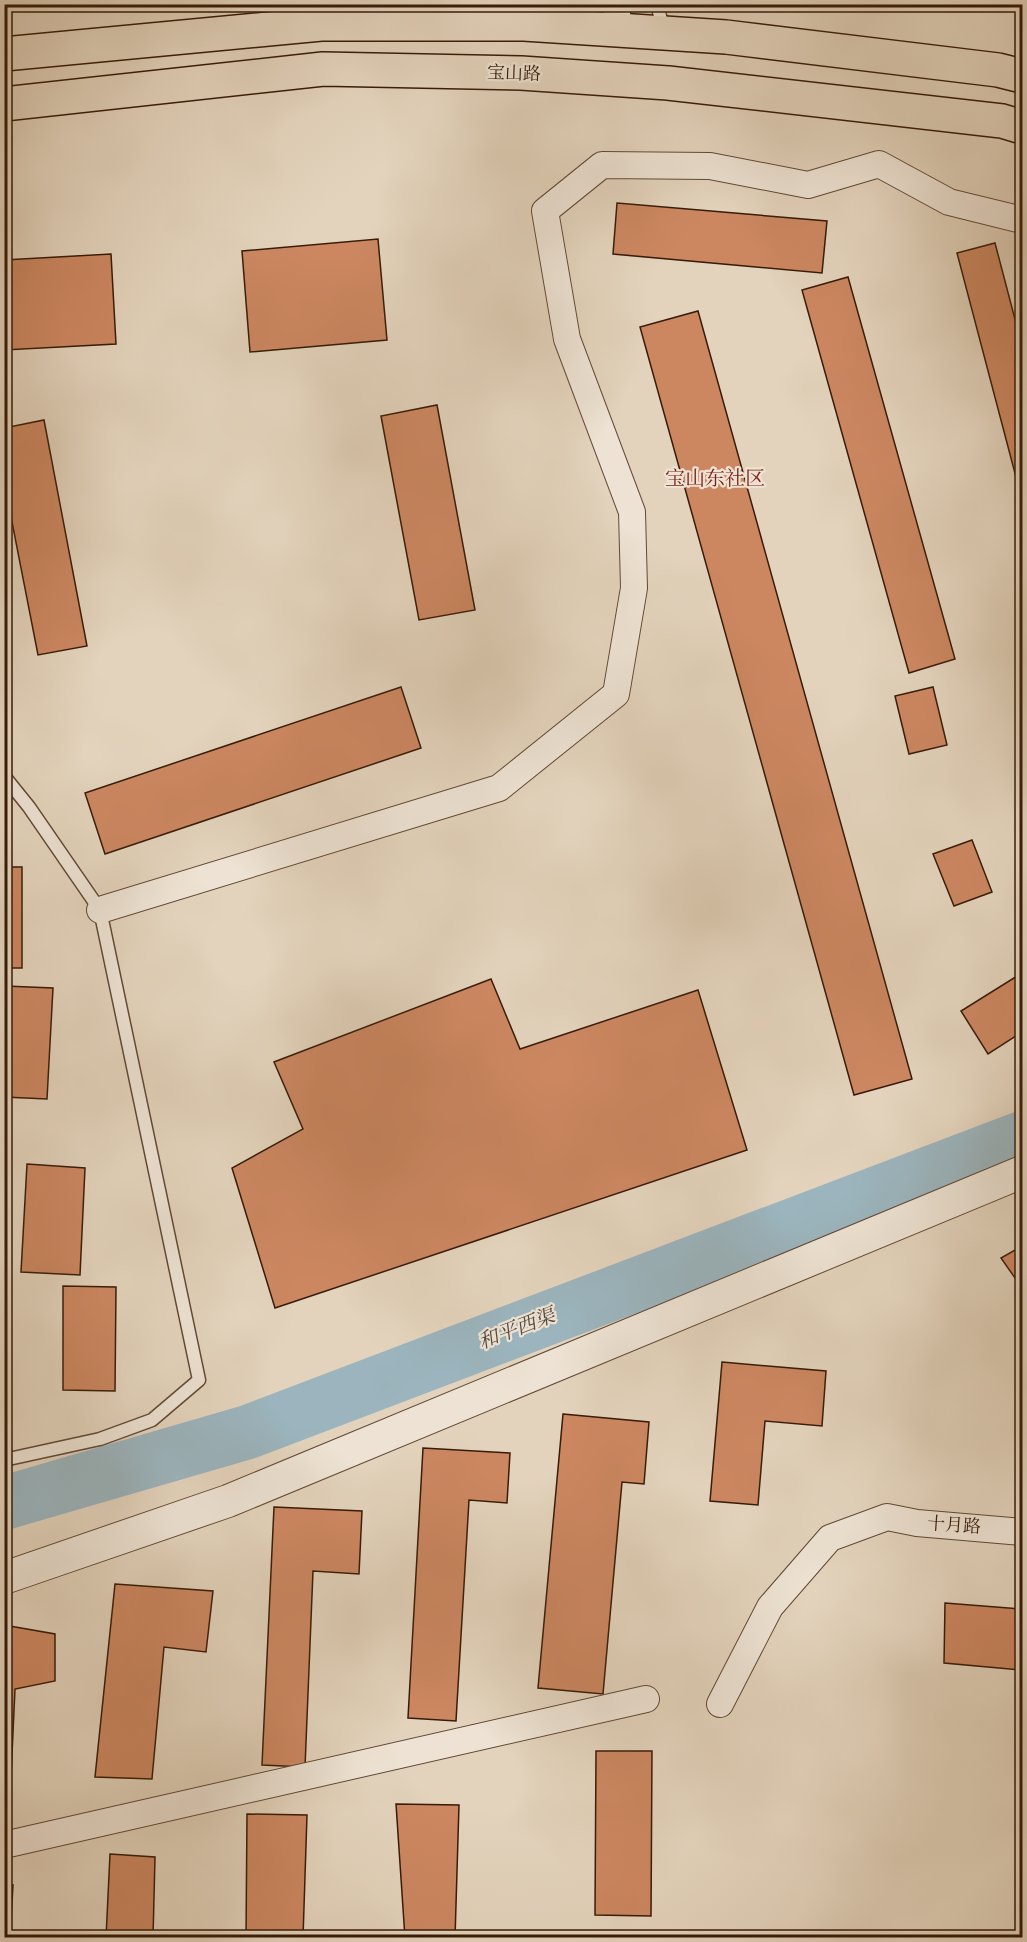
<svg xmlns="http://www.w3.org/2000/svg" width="1027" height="1942" viewBox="0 0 1027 1942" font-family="'Old Standard TT','Noto Serif SC',serif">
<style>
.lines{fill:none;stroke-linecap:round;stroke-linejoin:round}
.river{stroke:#9bb4bd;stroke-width:54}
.building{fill:#cc8761;stroke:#371b08;stroke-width:1.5}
.service-casing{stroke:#624935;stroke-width:15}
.minor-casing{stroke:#624935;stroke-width:28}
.tertiary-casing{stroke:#624935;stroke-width:34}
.primary-casing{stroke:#371b08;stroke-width:36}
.service{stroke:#ede2d3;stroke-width:12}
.minor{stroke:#ede2d3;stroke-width:26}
.tertiary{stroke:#ede2d3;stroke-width:32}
.primary{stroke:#e3d3bc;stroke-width:33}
.labels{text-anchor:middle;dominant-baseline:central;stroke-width:4.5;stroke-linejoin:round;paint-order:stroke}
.street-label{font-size:18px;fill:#371b08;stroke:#ede2d3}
.neighbourhood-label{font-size:20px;fill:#7a1f14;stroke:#ede2d3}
.water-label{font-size:20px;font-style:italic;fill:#55493e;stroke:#ede2d3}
</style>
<rect width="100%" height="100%" fill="#e3d3bc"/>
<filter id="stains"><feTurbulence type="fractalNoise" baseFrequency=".00333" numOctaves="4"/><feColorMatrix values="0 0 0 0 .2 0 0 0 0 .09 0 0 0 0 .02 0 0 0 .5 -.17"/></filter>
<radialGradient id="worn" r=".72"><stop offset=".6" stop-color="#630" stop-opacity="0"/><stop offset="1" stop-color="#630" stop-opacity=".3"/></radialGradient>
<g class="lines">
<path class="river" d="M4,1503L248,1432L1022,1138"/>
</g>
<g class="building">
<path d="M617,203L827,221L822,273L613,254Z"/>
<path d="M378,239L387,340L250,352L242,251Z"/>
<path d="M995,243L1022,346V500L957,253Z"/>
<path d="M111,254L116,344L4,350V260Z"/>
<path d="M848,277L955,659L909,673L802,290Z"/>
<path d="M698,311L912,1079L854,1095L640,327Z"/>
<path d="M437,405L475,610L419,620L381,416Z"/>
<path d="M44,420L87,646L38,655L4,481V428Z"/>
<path d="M401,687L421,748L105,854L85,793Z"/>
<path d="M933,687L947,745L909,754L895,696Z"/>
<path d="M972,840L992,892L954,906L933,854Z"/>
<rect x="4" y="867" width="18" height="101"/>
<path d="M1022,973V1032L988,1054L961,1011Z"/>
<path d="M491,979L520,1049L698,990L747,1150L275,1308L232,1168L303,1129L274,1062Z"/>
<path d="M5,986L53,988L47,1099L4,1097Z"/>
<path d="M27,1164L85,1168L80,1275L21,1272Z"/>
<path d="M1022,1246V1288L1001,1258Z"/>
<path d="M63,1286L116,1287L115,1391L63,1390Z"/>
<path d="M722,1362L826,1371L822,1426L765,1421L758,1505L710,1501Z"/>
<path d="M563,1414L649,1422L644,1484L622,1482L603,1694L538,1688Z"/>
<path d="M423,1448L510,1453L507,1503L469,1500L456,1721L408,1718Z"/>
<path d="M274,1507L362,1511L359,1574L313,1571L305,1767L262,1765Z"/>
<path d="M115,1584L213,1591L206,1652L164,1647L152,1779L95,1777Z"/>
<path d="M945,1603L1022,1609V1670L944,1663Z"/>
<path d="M4,1625L55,1634V1681L15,1689L9,1820H4Z"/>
<path d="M596,1751H652L651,1916L595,1915Z"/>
<path d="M396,1804L459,1805L455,1938H405Z"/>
<path d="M247,1814L307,1815L303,1938H246Z"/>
<path d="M110,1854L155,1857L153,1938H106Z"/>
<path d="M4,1884L13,1885L10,1938H4Z"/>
</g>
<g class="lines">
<g class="service-casing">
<g id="service">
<path d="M657,4L664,32"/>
<path d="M4,776L29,807L100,910L199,1380L152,1420L100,1439L4,1460"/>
</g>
</g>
<g class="minor-casing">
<g id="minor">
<path d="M615,4L620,30"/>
<path d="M100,910L499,788L616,694L634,588L632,512L567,339L545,211L602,165L710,166L808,185L879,164L949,202L1022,220"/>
<path d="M720,1704L770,1607L830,1538L887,1517L917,1523L1022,1532"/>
<path d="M4,1845L646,1699"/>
</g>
</g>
<g class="tertiary-casing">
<path id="tertiary" d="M4,1578L228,1501L1022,1172"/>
</g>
<g class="primary-casing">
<g id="primary">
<path d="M4,54L321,24H524L726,37L998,70L1022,76"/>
<path d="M4,104L323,69L521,73L668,83L1002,121L1022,127"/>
</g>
</g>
<use href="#service" class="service"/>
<use href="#minor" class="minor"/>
<use href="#tertiary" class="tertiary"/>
<use href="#primary" class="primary"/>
</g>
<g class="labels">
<g class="street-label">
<text transform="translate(514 74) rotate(2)">宝山路</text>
<text transform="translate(954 1526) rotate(4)">十月路</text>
</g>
<g class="neighbourhood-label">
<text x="715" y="480">宝山东社区</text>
</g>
<g class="water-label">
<text transform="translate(517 1330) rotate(-21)">和平西渠</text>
</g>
</g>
<rect width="1027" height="1942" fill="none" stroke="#e3d3bc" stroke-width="24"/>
<rect x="6" y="6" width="1015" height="1930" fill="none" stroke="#371b08" stroke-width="3"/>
<rect x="12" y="12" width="1003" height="1918" fill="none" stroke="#371b08" stroke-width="1.5"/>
<rect width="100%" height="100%" filter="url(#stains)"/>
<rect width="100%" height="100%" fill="url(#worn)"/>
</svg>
